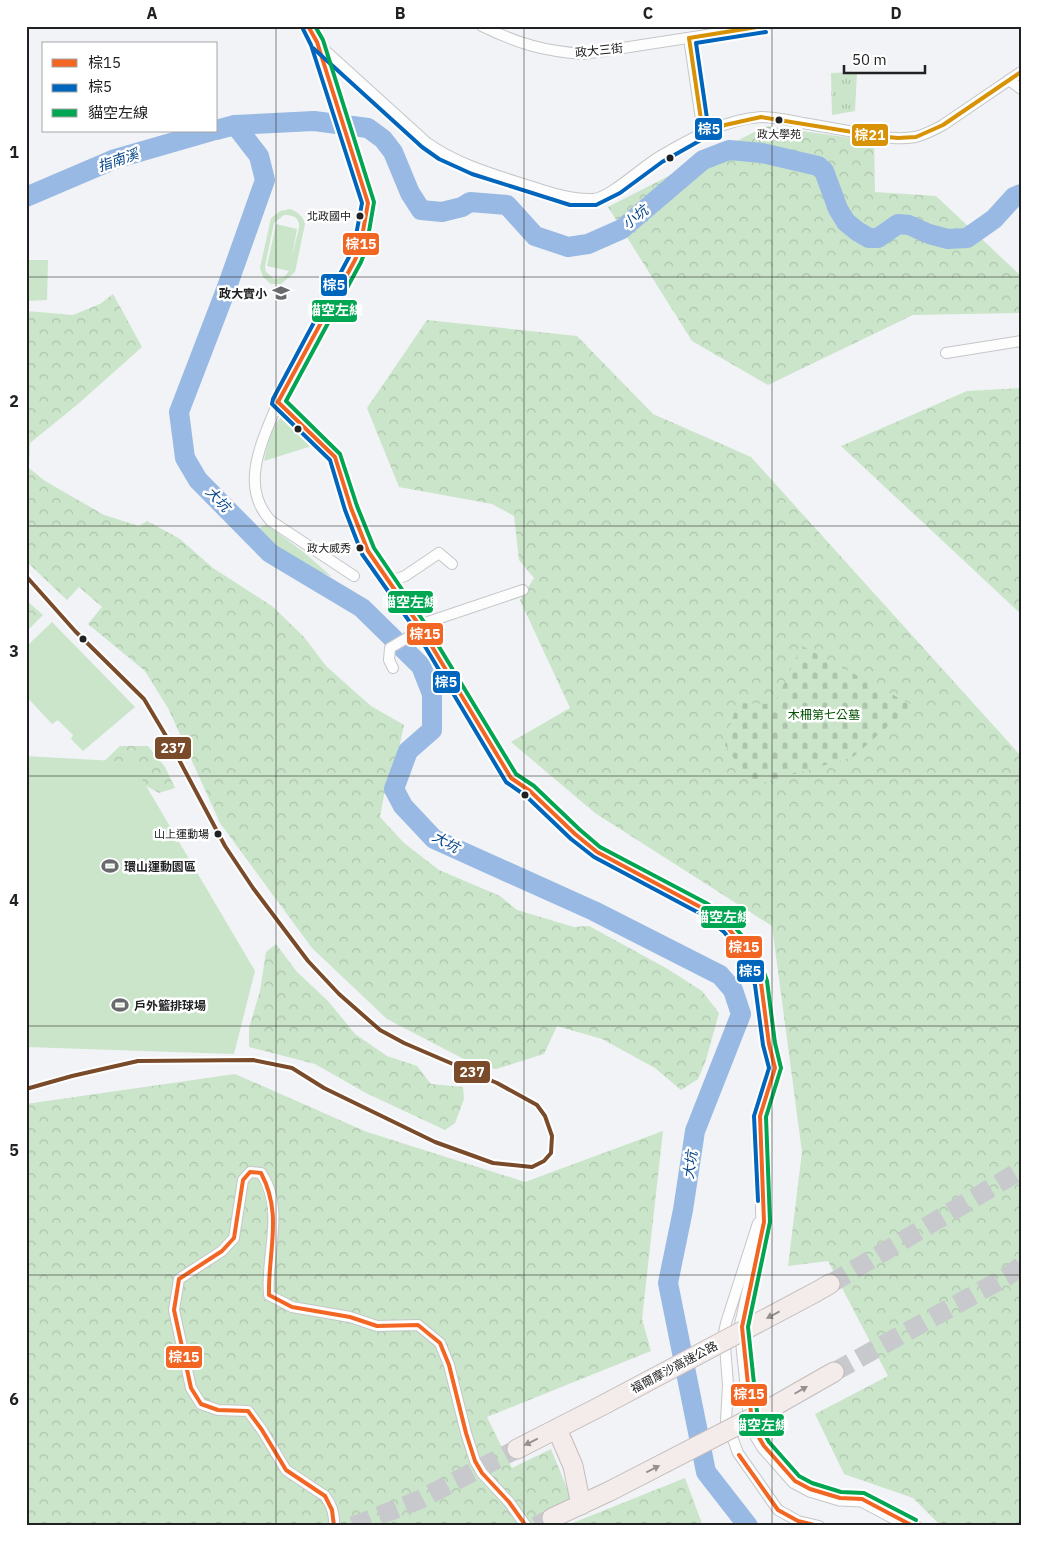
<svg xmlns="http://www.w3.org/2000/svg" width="1047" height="1552" viewBox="0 0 1047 1552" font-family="'IBM Plex Sans','Noto Sans TC',sans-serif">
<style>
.grass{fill:url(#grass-tufts)}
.forest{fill:url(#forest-crowns)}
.cemetery{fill:url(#cemetery-stones)}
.green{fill:#cae5c9;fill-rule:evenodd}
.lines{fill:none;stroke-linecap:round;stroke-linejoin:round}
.river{stroke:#98b9e3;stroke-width:20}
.highway-tunnel{stroke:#c7c9cc;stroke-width:19;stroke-dasharray:19 9;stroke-linecap:butt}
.street-casing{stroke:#c4c6c8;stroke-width:12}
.secondary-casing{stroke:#c4c6c8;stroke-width:17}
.highway-casing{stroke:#c4bdbc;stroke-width:21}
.street{stroke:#fdfdfe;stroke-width:10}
.secondary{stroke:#fdfdfe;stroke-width:15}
.highway{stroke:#f4ecea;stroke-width:19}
.highway-bridge-casing{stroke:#c4bdbc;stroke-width:21;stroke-linecap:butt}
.highway-bridge{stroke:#f4ecea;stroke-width:19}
.bus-1-casing{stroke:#fff;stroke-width:8}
.bus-2-casing{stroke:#fff;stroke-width:8}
.bus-3-casing{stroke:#fff;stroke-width:8}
.bus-4-casing{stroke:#fff;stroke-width:8}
.bus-5-casing{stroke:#fff;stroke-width:8}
.bus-1{stroke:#f26522;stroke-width:4}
.bus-2{stroke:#0065bd;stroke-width:4}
.bus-3{stroke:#00a651;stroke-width:4}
.bus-4{stroke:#7a4b2a;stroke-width:4}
.bus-5{stroke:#d79205;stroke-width:4}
.oneway{fill:#959190}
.grid{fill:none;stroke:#202123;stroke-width:1;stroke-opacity:0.55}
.bus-dot{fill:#202123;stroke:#fff;stroke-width:2}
.labels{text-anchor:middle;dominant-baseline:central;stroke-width:5;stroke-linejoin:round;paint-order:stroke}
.bus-label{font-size:11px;fill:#202123;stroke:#fff;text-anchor:end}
.street-label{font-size:12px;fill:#202123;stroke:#fff}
.poi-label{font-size:12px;font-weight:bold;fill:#202123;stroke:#fff;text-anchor:start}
.park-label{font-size:12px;fill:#015100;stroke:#fff}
.water-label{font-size:14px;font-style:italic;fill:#004388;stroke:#fff}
.line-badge{stroke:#fff;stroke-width:2}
.badge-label{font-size:14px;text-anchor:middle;font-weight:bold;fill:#fff}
.neatline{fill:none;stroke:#202123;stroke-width:2}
.grid-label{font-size:16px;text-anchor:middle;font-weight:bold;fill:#202123}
</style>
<defs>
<pattern id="grass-tufts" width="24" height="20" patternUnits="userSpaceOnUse" patternTransform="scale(1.25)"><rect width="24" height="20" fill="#cae5c9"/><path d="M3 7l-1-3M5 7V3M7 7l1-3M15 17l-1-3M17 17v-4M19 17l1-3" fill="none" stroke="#adc4ac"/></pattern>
<pattern id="forest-crowns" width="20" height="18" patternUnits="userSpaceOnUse" patternTransform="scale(1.25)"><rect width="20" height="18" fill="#cae5c9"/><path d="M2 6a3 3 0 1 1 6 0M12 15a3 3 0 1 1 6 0" fill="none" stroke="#adc4ac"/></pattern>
<pattern id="cemetery-stones" width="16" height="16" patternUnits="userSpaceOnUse" patternTransform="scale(1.25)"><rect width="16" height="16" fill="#cae5c9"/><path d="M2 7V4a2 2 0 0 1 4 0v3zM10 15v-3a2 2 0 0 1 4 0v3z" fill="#adc4ac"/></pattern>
</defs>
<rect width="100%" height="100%" fill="#f1f3f6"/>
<path class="grass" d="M857,72L855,111L832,115L831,73Z"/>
<g class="forest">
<path d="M766,126L874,141L875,192L936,196L1021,276V313L913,315L768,385L692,341L608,207Z"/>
<path d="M113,294L142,347L78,404L30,443L29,468L45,481L104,515L139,526L147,521L180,539L213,568L272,606L304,637L326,666L371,706L404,725L396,762L384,795L380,817L404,843L439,870L500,896L517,910L574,927L589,926L666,968L702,991L719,1013L706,1060L698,1079L681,1090L655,1068L602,1039L557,1026L544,1054L496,1069L477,1066L387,1019L312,948L220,823L169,710L145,671L88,624L102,607L79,587L67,600L26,561V311L73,315L100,304Z"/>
<path d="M427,320L577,336L653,414L751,457L1021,756V1526H941L913,1498L844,1474L815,1414L888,1376L828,1261L788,1266L802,1152L772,926L595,813L511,742L570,708L520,600L534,578L519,560L514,516L492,504L399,487L367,408Z"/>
<path d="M1021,388V614L841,446L967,391Z"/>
<path d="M26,600L43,615L26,632Z"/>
<path d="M120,746H148L165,767L175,788L159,793L143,784L93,772Z"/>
<path d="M276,944L297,972L328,1001L355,1034L387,1056L417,1066L431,1084L463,1087L464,1099L455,1123L445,1130L366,1093L315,1064L249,1047V1028L260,991L266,952Z"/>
<path d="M235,1074L367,1132L525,1182L663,1131L642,1319L651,1351L487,1417L512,1468L551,1449L571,1498L539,1516L544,1526H26V1104Z"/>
<path d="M685,1478L703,1526H565Z"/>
</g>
<path class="cemetery" d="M802,646L912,705L853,757L752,786L725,745L737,703L774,704Z"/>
<g class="green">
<path d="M290,209C298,212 303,216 305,224L295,272L281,284H271L263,277L260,268L271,218L280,211ZM284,215C293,215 300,217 299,228L292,256L297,229L276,224L267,266L289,271L284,277L274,279L266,272L265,266L274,223Z"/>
<path d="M26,260H48L47,300L26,301Z"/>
<path d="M283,416L315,445L264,461C266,449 272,423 283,416Z"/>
<path d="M266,524L306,554L332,577C300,564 281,555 255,531Z"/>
<path d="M52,622L135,707L83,751L71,739L73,735L58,720L52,724L26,696V647Z"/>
<path d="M26,756L132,762L255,971L234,1054L26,1047Z"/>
</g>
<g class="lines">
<g class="river">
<path d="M235,125L259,156L265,180L227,287L179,412L185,458L198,480L270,553L362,608L421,666L432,694V730L408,751L394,789L403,806L434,839L594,911L720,975L733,990L741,1014L695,1131L683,1210L668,1283L706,1472L748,1526"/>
<path d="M216,130L235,125L314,121L368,128L383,139L393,152L410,193L421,210L442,212L462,207L470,202L507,205L535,236L568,247L588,244L622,229L703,160L729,150L762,153L818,166L824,171L838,209L846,222L857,231L869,238H878L898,224L909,225L929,234L948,239L967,238L994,219L1014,197L1021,194"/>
<path d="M26,197L115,159L212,131"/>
</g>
<g class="highway-tunnel">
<path d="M830,1284L1021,1170"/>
<path d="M834,1372L1006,1277L1021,1266"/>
<path d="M353,1526L419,1500L517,1449"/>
<path d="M536,1526L552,1518"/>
</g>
<g class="street-casing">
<g id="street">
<path d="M482,26C519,44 543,51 584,54L765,26"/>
<path d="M689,38L703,133"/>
<path d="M319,45L426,142C455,163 489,173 523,184C546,191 568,200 593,199C610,198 643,166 659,157C689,139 726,119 761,117C775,117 789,120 803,123C824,127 845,130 866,134C882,137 899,140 915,137C925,135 934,130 943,125L1021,72"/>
<path d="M1009,80L1021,89"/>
<path d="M946,353L1021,341"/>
<path d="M278,402C263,440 238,486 271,521L354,576"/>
<path d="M389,582L405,576L439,553L452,564"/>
<path d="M393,668L389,660L390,648L412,635L419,625L523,590"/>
<path d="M758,1223L726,1323L724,1333L728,1385L726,1421L738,1453L778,1510L798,1521L819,1526"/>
<path d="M334,1526C335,1515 331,1504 325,1496L286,1470L262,1430L248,1411L218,1410L201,1404L191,1388L174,1310L179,1279L222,1251L234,1238L243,1180L250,1172L261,1173C286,1208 265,1256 269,1295L292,1307L350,1317L377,1326L418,1325L440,1343L449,1365L466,1433L475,1461L482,1473L509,1502L526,1526"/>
</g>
</g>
<g class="secondary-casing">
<path id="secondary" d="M308,26L317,42L368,203L360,248L355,260L278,402L335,457L351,508L368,551L419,625L511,778L530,791L575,834L597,852L704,909L728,928L751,956L761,983L769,1044L775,1068L760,1116L764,1222L760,1246L742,1327L751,1413L758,1436L764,1446L795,1481L810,1489L840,1498L862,1499L913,1526"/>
</g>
<g class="highway-casing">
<g id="highway">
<path d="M816,1292L830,1284"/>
<path d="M769,1409L834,1372"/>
<path d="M557,1429L573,1466L581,1505"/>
<path d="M517,1449L605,1404"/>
<path d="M552,1518L610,1491"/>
</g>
</g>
<use href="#street" class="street"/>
<use href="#secondary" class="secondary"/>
<use href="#highway" class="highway"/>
<g class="highway-bridge-casing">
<g id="highway-bridge">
<path d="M605,1404L816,1292"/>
<path d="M610,1491L769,1409"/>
</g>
</g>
<use href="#highway-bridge" class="highway-bridge"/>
<g class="bus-1-casing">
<g id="bus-1">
<path d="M308,26L317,42L368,203L360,248L355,260L278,402L335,457L351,508L368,551L419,625L511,778L530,791L575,834L597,852L704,909L728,928L751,956L761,983L769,1044L775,1068L760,1116L764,1222L742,1327L751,1413L758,1436L764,1446L795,1481L810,1489L840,1498L862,1499L913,1526"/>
<path d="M739,1455L778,1510L798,1521L818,1526"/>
<path d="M334,1526L332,1510L325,1496L286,1470L262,1430L248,1411L218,1410L201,1404L191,1388L174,1310L179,1279L222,1251L234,1238L243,1180L250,1172L261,1173C283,1214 268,1251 269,1295L292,1307L350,1317L377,1326L418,1325L440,1343L449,1365L466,1433L475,1461L482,1473L509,1502L526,1526"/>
</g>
</g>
<g class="bus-2-casing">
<g id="bus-2">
<path d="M303,29L311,45L362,203L354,246L349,257L273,399L272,404L330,460L345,510L362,554L414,628L506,782L526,796L571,839L594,857L701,914L724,932L746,959L755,985L763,1045L769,1068L754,1116L758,1201"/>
<path d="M313,48L422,147L439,159L472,174L570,205H596L620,193L662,162L708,136L709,132L696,43L766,32"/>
</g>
</g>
<g class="bus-3-casing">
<path id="bus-3" d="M315,26L323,40L374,202L366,249L361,262L286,401L340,454L357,506L374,548L424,622L516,774L534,786L579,829L600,847L708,904L732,924L757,953L767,981L775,1043L781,1068L766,1117L770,1222L748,1327L757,1412L764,1433L769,1442L799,1476L812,1483L841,1492L864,1493L916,1520"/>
</g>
<g class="bus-4-casing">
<path id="bus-4" d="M26,576L75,631L144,699L169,741L225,846L253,888L308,961L339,994L380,1030L404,1043L497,1083L537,1105L545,1116L552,1136L551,1153L544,1161L532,1167L493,1163L435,1142L324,1088L292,1068L253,1060L138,1061L72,1076L26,1089"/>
</g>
<g class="bus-5-casing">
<g id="bus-5">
<path d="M689,38L703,133"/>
<path d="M689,38L763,26"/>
<path d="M703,133L725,125L761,117L877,136L898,138L916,137L943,125L1021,72"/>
</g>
</g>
<use href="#bus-1" class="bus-1"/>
<use href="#bus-2" class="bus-2"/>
<use href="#bus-3" class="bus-3"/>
<use href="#bus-4" class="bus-4"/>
<use href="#bus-5" class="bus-5"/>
</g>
<defs><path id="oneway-solid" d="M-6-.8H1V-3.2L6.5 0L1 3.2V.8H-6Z" transform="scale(1.25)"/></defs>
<g class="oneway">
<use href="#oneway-solid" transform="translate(773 1315) rotate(152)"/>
<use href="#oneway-solid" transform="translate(801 1390) rotate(-30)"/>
<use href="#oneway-solid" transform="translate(531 1442) rotate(154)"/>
<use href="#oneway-solid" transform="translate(653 1469) rotate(-27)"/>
</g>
<path class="grid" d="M276,26V1526M524,26V1526M772,26V1526M26,277H1021M26,526H1021M26,776H1021M26,1026H1021M26,1275H1021"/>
<defs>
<g id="school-bare" transform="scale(1.35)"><path d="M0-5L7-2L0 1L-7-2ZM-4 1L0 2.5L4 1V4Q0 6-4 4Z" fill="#696a6d" stroke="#fff" stroke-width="2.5" paint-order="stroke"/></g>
<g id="stadium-bare" transform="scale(1.35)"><path d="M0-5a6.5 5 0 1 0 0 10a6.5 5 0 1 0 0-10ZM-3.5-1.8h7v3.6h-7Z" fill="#696a6d" stroke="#fff" stroke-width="2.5" paint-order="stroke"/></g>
</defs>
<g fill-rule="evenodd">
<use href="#school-bare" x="281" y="293"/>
<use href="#stadium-bare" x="110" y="866"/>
<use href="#stadium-bare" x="120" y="1005"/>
</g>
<g class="bus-dot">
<circle cx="779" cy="120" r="4.5"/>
<circle cx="670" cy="158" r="4.5"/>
<circle cx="360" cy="216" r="4.5"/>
<circle cx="298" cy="429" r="4.5"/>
<circle cx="360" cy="548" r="4.5"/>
<circle cx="83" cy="639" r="4.5"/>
<circle cx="525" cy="795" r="4.5"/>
<circle cx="218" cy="834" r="4.5"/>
</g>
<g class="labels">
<g class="bus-label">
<text x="779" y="134" text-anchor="middle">政大學苑</text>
<text x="351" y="216">北政國中</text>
<text x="351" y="548">政大威秀</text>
<text x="209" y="834">山上運動場</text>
</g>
<g class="street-label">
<text transform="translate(599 50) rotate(-6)">政大三街</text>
<text transform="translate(674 1367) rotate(-28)">福爾摩沙高速公路</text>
</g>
<g class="poi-label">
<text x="267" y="293" text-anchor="end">政大實小</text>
<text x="124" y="866">環山運動園區</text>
<text x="134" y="1005">戶外籃排球場</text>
</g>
<g class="park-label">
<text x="824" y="714">木柵第七公墓</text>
</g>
<g class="water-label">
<text transform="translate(118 160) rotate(-19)">指南溪</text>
<text transform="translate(635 217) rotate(-39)">小坑</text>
<text transform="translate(218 499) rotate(46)">大坑</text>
<text transform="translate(446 842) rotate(29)">大坑</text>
<text transform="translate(690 1165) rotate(-82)">大坑</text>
</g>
</g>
<g class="line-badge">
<rect x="694" y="117" width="29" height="24" rx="5" fill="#0065bd"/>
<rect x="851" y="123" width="38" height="24" rx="5" fill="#d79205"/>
<rect x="342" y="232" width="38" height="24" rx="5" fill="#f26522"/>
<rect x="320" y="273" width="28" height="24" rx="5" fill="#0065bd"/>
<rect x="311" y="299" width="47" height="24" rx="5" fill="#00a651"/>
<rect x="387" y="590" width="47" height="24" rx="5" fill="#00a651"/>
<rect x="406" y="622" width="38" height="24" rx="5" fill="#f26522"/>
<rect x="432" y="670" width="29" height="24" rx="5" fill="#0065bd"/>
<rect x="154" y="736" width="38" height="24" rx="5" fill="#7a4b2a"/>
<rect x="700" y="905" width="47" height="24" rx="5" fill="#00a651"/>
<rect x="725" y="935" width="38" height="24" rx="5" fill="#f26522"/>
<rect x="736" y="959" width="29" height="24" rx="5" fill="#0065bd"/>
<rect x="453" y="1060" width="38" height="24" rx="5" fill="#7a4b2a"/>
<rect x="165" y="1345" width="38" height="24" rx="5" fill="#f26522"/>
<rect x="730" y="1383" width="38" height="24" rx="5" fill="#f26522"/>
<rect x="738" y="1413" width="47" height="24" rx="5" fill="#00a651"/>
</g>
<g class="badge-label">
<text x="709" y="134">棕5</text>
<text x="870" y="140">棕21</text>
<text x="361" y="249">棕15</text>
<text x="334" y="290">棕5</text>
<text x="335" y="315">貓空左線</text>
<text x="410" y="607">貓空左線</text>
<text x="425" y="639">棕15</text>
<text x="446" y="687">棕5</text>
<text x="173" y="753">237</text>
<text x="723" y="922">貓空左線</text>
<text x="744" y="952">棕15</text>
<text x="750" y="976">棕5</text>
<text x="472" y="1077">237</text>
<text x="184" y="1362">棕15</text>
<text x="749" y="1399">棕15</text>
<text x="761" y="1430">貓空左線</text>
</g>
<rect width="1047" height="1552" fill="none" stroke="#ffffff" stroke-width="55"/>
<rect x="42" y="42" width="175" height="90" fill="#ffffff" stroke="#a6a6a7"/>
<rect x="52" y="59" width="25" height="8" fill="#f26522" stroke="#a6a6a7"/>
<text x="88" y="68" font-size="15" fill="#202123">棕15</text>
<rect x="52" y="84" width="25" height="8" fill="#0065bd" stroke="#a6a6a7"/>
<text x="88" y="92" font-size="15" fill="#202123">棕5</text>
<rect x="52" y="109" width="25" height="8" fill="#00a651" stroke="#a6a6a7"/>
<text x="88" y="118" font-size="15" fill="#202123">貓空左線</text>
<path d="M844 65v8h81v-8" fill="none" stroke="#202123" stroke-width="2.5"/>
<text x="852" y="65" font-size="15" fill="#202123" stroke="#ffffff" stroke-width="4" paint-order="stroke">50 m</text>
<rect x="28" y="28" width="992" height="1496" class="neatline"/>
<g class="grid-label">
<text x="152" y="19">A</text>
<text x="400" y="19">B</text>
<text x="648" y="19">C</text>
<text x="896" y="19">D</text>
<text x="14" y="158">1</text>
<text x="14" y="407">2</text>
<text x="14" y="657">3</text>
<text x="14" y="906">4</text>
<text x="14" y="1156">5</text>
<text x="14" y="1405">6</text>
</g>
</svg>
